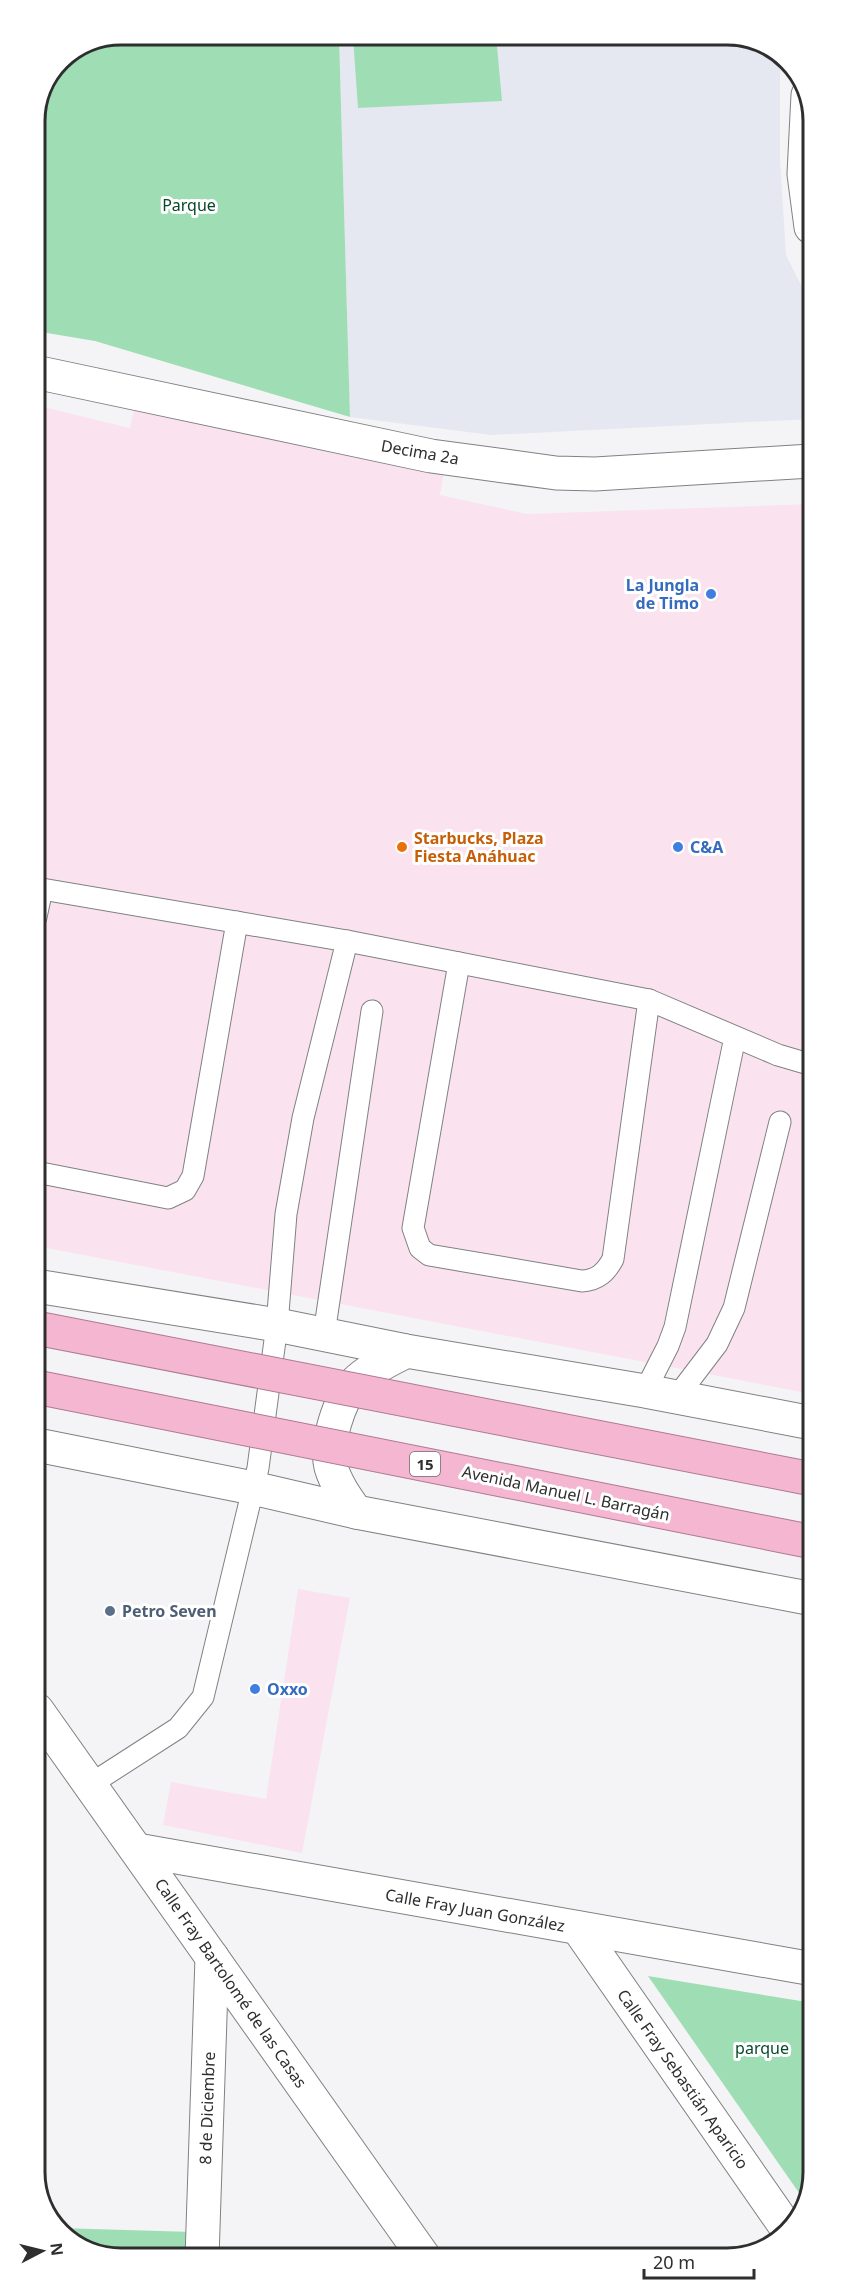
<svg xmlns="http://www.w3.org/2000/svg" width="848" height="2293" viewBox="0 0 848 2293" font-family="'Noto Sans',sans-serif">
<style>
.commercial{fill:#fae3ef}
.built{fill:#e5e8f1}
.green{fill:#9fdeb4}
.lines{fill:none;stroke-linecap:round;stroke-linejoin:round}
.service-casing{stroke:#818183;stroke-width:23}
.minor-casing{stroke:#818183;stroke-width:35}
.tertiary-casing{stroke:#818183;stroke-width:35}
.service{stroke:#fff;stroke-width:21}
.minor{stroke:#fff;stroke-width:33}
.tertiary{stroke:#fff;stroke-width:33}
.trunk-bridge-casing{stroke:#ad7b90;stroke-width:35;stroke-linecap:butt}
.trunk-bridge{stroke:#f4b6d0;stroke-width:33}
.shop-dot{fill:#3f7fe0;stroke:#fff;stroke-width:2}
.food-dot{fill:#e8710a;stroke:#fff;stroke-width:2}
.service-dot{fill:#5c6f8a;stroke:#fff;stroke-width:2}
.labels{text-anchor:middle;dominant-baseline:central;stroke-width:6;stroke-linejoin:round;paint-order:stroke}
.shield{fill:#fff;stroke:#6d6d6d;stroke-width:1.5}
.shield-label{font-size:15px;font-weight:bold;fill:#2e2e2f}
.park-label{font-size:16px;fill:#044927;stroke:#fff}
.street-label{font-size:16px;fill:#2e2e2f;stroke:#fff}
.shop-label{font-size:16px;font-weight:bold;fill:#366cbe;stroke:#fff;text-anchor:start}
.food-label{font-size:16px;font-weight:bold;fill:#c56008;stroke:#fff;text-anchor:start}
.service-label{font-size:16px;font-weight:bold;fill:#4e5e75;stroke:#fff;text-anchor:start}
.rim{fill:none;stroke:#2e2e2f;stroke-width:3}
</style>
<rect width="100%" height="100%" fill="#f4f4f6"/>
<g class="commercial">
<path d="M136,400L446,460L440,495L527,514L811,504L812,1394L36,1246L35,405L130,428Z"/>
<path d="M298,1589L350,1598L302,1853L163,1825L171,1782L266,1799Z"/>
</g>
<path class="built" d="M339,35H733L780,54V159L786,255L811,305V419L491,435L350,417Z"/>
<g class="green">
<path d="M121,35H339L350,417L95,341L35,331V115L60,60Z"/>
<path d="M382,35H496L502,101L358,108L353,37Z"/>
<path d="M648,1976L813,2003V2173L804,2200Z"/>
<path d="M59,2228L193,2232L192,2258H115L68,2240Z"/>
</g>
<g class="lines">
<g class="service-casing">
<g id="service">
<path d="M36,888L347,941L649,1000L778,1055L812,1065"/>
<path d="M36,917L42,889"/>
<path d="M459,963L413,1228L420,1248L429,1255L582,1281C598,1280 606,1272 613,1259L649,1000"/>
<path d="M36,1172L168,1198L185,1190L193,1176L237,922"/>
<path d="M324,1334L372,1011"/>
<path d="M645,1391L668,1346L675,1327L735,1037"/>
<path d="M676,1398L717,1344L734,1308L780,1122"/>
<path d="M91,1784L178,1728L203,1697L258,1468L277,1325L286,1214L303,1118L347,941"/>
</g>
</g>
<g class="minor-casing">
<g id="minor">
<path d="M808,95L804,174L811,227"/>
<path d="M35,372L431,456L556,473L595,474L811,461"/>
<path d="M137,1850L813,1969"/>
<path d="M578,1928L788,2230"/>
<path d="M202,2258L212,1957"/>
</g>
</g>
<g class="tertiary-casing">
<g id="tertiary">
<path d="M36,1286L277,1325L406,1351L645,1391L812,1423"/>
<path d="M37,1445L253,1488L356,1512L813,1599"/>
<path d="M356,1512C346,1498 336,1484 331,1467C325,1444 339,1400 355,1383C369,1369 388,1361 406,1351"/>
<path d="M37,1710L424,2257"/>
</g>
</g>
<use href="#service" class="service"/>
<use href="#minor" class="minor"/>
<use href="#tertiary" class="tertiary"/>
<g class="trunk-bridge-casing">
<g id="trunk-bridge">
<path d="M36,1328L812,1479"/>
<path d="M36,1387L813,1542"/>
</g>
</g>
<use href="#trunk-bridge" class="trunk-bridge"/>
</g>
<g class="shop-dot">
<circle cx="711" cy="594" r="6"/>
<circle cx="678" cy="847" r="6"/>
<circle cx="255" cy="1689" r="6"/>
</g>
<circle class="food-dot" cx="402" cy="847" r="6"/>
<circle class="service-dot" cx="110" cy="1611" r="6"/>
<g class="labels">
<rect class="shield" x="410" y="1452" width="30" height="24" rx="4.5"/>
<g class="shield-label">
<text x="425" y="1464">15</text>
</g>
<g class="park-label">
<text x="189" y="205">Parque</text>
<text x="762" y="2048">parque</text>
</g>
<g class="street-label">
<text transform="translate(420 452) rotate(10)">Decima 2a</text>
<text transform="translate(566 1493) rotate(12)">Avenida Manuel L. Barragán</text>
<text transform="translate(475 1910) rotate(10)">Calle Fray Juan González</text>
<text transform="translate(231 1983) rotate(55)">Calle Fray Bartolomé de las Casas</text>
<text transform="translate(683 2079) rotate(55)">Calle Fray Sebastián Aparicio</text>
<text transform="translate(207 2108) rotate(-88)">8 de Diciembre</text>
</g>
<g class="shop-label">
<text x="699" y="585" text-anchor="end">La Jungla<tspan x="699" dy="18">de Timo</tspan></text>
<text x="690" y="847">C&amp;A</text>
<text x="267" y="1689">Oxxo</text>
</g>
<g class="food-label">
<text x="414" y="838">Starbucks, Plaza<tspan x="414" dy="18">Fiesta Anáhuac</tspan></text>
</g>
<g class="service-label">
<text x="122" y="1611">Petro Seven</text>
</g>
</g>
<path d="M0 0H848V2293H0ZM121 45H727A76 76 0 0 1 803 121V2172A76 76 0 0 1 727 2248H121A76 76 0 0 1 45 2172V121A76 76 0 0 1 121 45Z" fill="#fff" fill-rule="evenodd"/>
<path class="rim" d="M121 45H727A76 76 0 0 1 803 121V2172A76 76 0 0 1 727 2248H121A76 76 0 0 1 45 2172V121A76 76 0 0 1 121 45Z"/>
<g transform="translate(42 2251) rotate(83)" stroke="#ffffff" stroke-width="4.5" paint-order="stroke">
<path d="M0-4.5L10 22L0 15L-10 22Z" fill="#2e2e2f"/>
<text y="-9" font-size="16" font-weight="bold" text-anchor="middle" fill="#2e2e2f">N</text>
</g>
<path d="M644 2269v9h110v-9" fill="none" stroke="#2e2e2f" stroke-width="3"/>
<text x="653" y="2269" font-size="18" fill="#2e2e2f" stroke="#ffffff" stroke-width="4.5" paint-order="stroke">20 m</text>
</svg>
